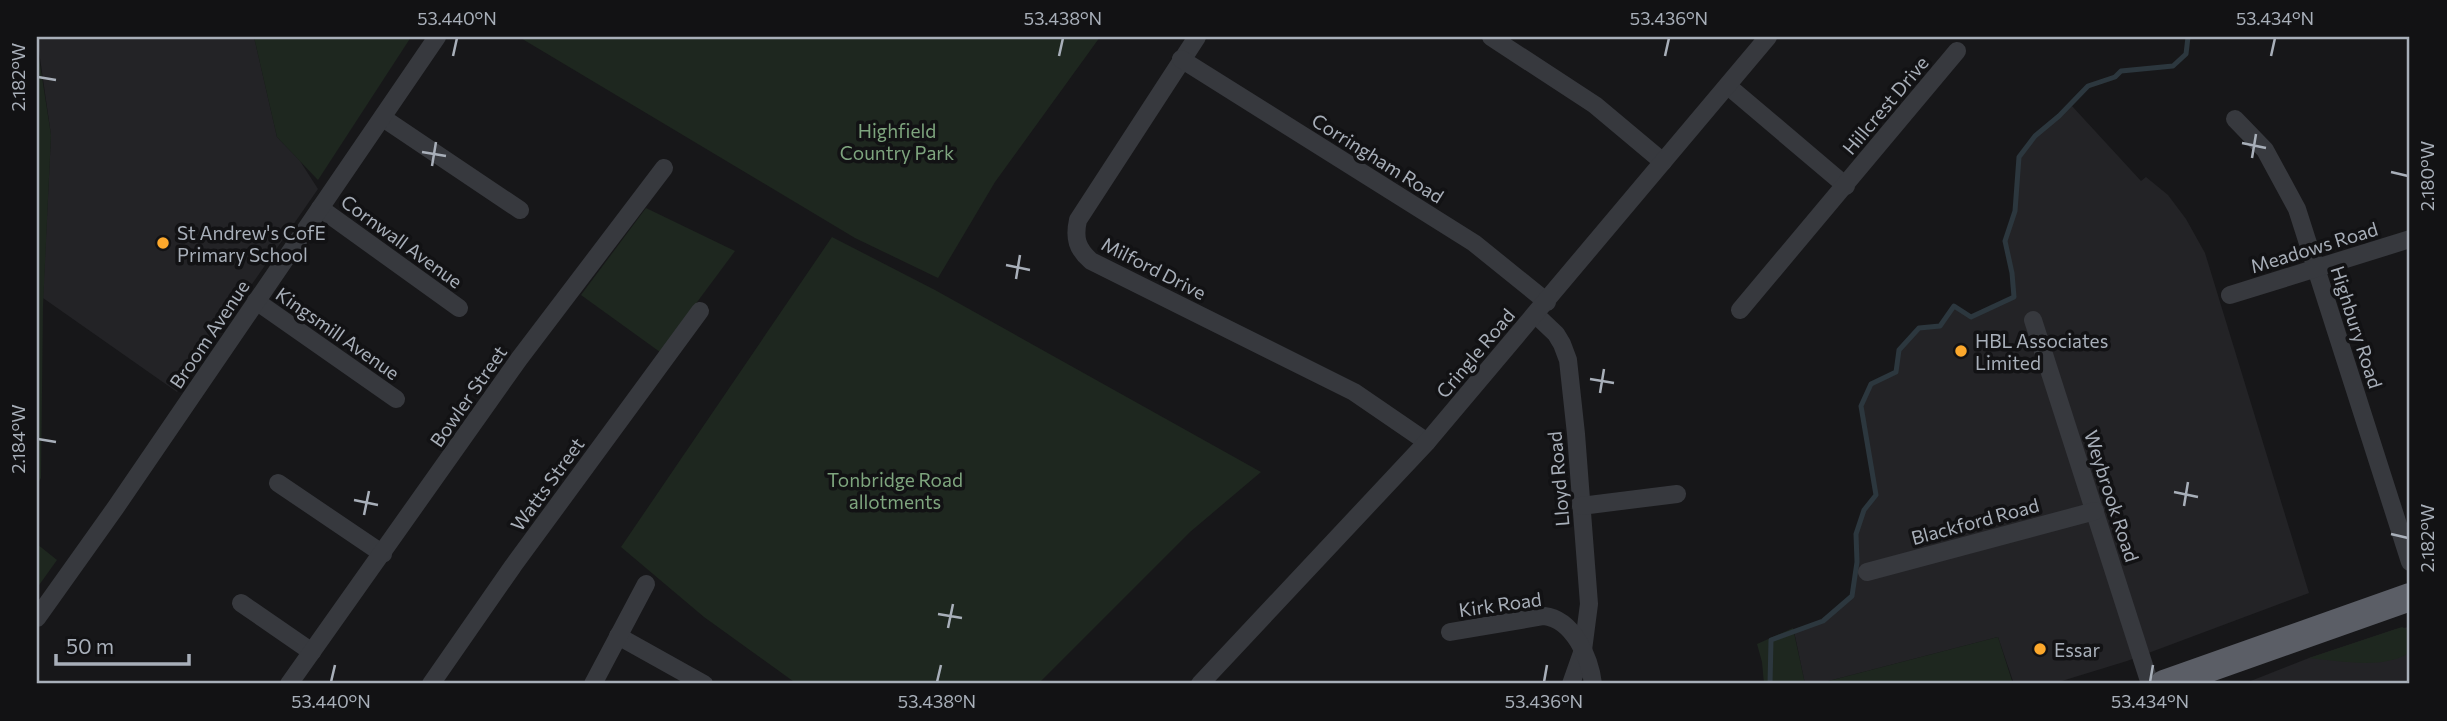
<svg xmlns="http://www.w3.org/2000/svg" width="2447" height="721" viewBox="0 0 2447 721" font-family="Commissioner,sans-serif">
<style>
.built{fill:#232326}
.green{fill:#1e271f}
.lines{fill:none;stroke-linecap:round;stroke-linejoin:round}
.stream{stroke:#2c373e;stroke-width:5}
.minor{stroke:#37393e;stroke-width:18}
.trunk{stroke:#5b5e66;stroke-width:28}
.ticks{fill:none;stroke:#a8afb9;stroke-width:2.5}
.poi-dot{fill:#fca82c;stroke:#121214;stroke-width:2.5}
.labels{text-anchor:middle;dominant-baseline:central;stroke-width:7;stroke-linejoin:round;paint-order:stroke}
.street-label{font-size:19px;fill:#a8afb9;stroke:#121214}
.park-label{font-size:19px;fill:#7ea57e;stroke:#121214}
.poi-label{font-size:19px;fill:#a8afb9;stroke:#121214;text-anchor:start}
.neatline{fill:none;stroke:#a8afb9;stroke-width:2.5}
.ticks-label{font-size:18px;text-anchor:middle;fill:#a8afb9}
</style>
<rect width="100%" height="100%" fill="#171719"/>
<g class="built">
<path d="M37,37H254L277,137L300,161L318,189L177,392L43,298L51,135Z"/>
<path d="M2072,106L2141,181L2146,177L2168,195L2186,219L2205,253L2309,593L2127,661L2052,684H2014L1998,637L1817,684H1805L1794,631L1824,622L1853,596L1857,562L1856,534L1864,510L1876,494L1863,407L1871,385L1897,373L1899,350L1919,329L1941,326L1954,306L1971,318L2014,297L2013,273L2006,241L2016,212L2020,158L2036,136Z"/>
<path d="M2410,627V684H2243L2309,658L2396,629Z"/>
</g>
<g class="green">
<path d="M254,37H411L318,180L277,137Z"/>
<path d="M519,37H1100L995,182L938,278L855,238Z"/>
<path d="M37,45L51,135L43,306L41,478L37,485Z"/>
<path d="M646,208L735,251L660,352L581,295Z"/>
<path d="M832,237L935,290L1261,472L1190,532L1038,684H797L704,617L621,547Z"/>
<path d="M37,544L57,560L37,588Z"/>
<path d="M2402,627L2410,631V652C2385,670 2340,661 2309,658Z"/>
<path d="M1793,628L1805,684H1764L1762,662L1757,644Z"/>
<path d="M1998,637L2013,684H1817Z"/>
</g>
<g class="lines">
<path class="stream" d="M1770,684L1771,640L1823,621L1852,596L1857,562L1856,534L1864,510L1876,495L1861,406L1871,384L1896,372L1899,350L1919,328L1940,326L1954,306L1971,317L2014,297L2012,273L2005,241L2015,211L2019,157L2035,136L2059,116L2088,86L2115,77L2121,71L2173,66L2186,54L2188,37"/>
<g class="minor">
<path d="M1197,37L1078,220C1074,238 1077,249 1091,261L1354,392L1427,442"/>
<path d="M1491,37L1595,105L1663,162"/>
<path d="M1181,59L1474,243L1547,302"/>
<path d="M1728,86L1846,186"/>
<path d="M383,118L520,210"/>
<path d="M2235,119L2265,150L2297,209L2410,562"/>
<path d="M320,208L459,308"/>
<path d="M2230,295L2410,239"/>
<path d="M256,301L396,399"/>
<path d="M1740,310L1957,51"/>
<path d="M1536,315L1556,334L1562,344L1568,360L1576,434L1589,604L1583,650L1571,684"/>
<path d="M2033,320L2150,684"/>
<path d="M278,483L383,554"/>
<path d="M1581,506L1677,494"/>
<path d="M1867,572L2095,511"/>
<path d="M241,603L312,652"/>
<path d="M37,618L116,507L437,37"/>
<path d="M1450,632L1544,616C1573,619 1590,658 1593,684"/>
<path d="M618,636L704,684"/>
<path d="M289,684L519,359L664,168"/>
<path d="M431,684L513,566L700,311"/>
<path d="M593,684L646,584"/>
<path d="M1200,684L1427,442L1768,37"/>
</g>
<path class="trunk" d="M2164,684L2410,597"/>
</g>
<path class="ticks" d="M453,56L457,38M1059,56L1063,38M1665,56L1669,38M2271,56L2275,38M38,77L56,80M2242,143L2266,148M422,152L446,156M2252,158L2256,134M432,166L436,142M2391,172L2408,176M1006,265L1030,270M1016,279L1020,255M1590,379L1614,383M1600,393L1604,369M38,439L56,442M2174,492L2198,497M354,500L378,505M2184,506L2188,482M364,515L369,491M2391,534L2408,538M938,614L962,618M948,628L953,604M331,682L335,665M937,682L941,665M1544,682L1547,665M2150,682L2153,665"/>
<g class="poi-dot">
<circle cx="163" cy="243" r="7"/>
<circle cx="1961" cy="351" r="7"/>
<circle cx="2040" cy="649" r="7"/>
</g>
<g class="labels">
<g class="street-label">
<text transform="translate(1885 105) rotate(-50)">Hillcrest Drive</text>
<text transform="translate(1378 158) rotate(32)">Corringham Road</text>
<text transform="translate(402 241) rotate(36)">Cornwall Avenue</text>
<text transform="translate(2314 247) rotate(-17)">Meadows Road</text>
<text transform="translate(1154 268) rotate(27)">Milford Drive</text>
<text transform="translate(2357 327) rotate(72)">Highbury Road</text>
<text transform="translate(338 333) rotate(35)">Kingsmill Avenue</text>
<text transform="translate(209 334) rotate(-56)">Broom Avenue</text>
<text transform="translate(1475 353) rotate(-50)">Cringle Road</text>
<text transform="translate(468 396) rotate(-55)">Bowler Street</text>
<text transform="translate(1558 479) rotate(-95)">Lloyd Road</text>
<text transform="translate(547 484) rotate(-54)">Watts Street</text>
<text transform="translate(2112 496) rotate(72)">Weybrook Road</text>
<text transform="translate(1975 521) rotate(-15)">Blackford Road</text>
<text transform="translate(1500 604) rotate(-8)">Kirk Road</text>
</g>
<g class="park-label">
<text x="897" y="130">Highfield<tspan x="897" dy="22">Country Park</tspan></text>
<text x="895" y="479">Tonbridge Road<tspan x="895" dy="22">allotments</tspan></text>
</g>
<g class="poi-label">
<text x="177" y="232">St Andrew's CofE<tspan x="177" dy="22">Primary School</tspan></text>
<text x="1975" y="340">HBL Associates<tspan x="1975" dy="22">Limited</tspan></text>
<text x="2054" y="649">Essar</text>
</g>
</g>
<rect width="2447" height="721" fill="none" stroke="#121214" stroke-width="77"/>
<path d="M56 654v10h133v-10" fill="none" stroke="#a8afb9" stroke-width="3.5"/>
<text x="66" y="654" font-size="21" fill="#a8afb9" stroke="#121214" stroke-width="5" paint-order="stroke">50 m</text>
<rect x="38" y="38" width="2370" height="644" class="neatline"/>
<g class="ticks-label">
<text x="457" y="25">53.440°N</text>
<text x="1063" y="25">53.438°N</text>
<text x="1669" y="25">53.436°N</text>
<text x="2275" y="25">53.434°N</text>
<text transform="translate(19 77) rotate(-90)" y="6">2.182°W</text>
<text transform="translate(2428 176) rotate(-90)" y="6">2.180°W</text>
<text transform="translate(19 439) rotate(-90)" y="6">2.184°W</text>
<text transform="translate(2428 538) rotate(-90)" y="6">2.182°W</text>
<text x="331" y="708">53.440°N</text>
<text x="937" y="708">53.438°N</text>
<text x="1544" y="708">53.436°N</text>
<text x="2150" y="708">53.434°N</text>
</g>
</svg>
